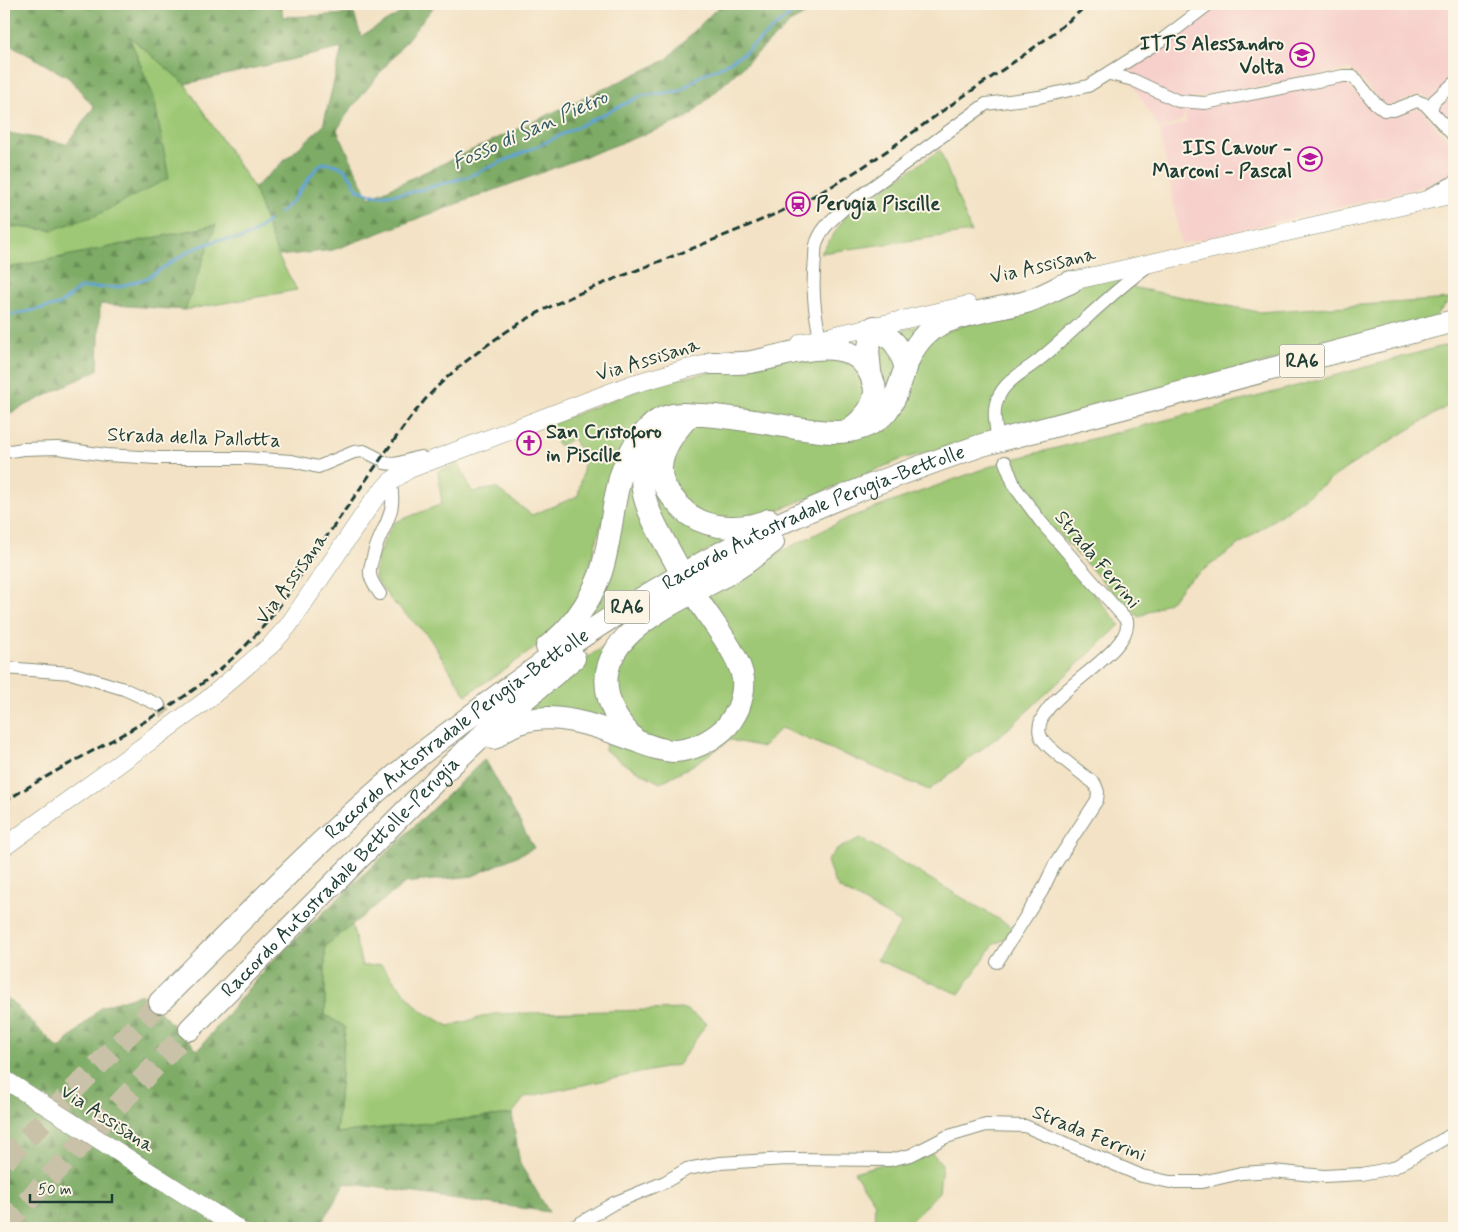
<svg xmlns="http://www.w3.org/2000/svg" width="1458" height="1232" viewBox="0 0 1458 1232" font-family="Mynerve,sans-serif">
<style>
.built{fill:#f7d0cc}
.green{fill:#9ec874;stroke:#5e8254}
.forest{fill:url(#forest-firs);stroke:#4e744d}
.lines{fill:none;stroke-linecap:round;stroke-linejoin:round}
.stream{stroke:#61a3d4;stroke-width:3}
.street-tunnel{stroke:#c9c1a8;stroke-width:12;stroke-dasharray:12 6;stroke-linecap:butt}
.highway-tunnel{stroke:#c9c1a8;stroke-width:22;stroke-dasharray:22 11;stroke-linecap:butt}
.street-casing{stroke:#89907c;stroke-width:14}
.secondary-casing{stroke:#89907c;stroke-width:19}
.highway-casing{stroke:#89907c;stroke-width:24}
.street{stroke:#fff;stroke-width:12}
.secondary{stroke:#fff;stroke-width:18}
.highway{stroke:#fff;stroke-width:22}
.rail{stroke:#1f3d34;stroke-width:3;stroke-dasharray:8 4;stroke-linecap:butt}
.labels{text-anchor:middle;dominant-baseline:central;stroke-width:4;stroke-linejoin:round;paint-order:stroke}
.shield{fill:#fcf5e5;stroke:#617469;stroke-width:1}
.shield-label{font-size:19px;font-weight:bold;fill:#1f3d34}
.poi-label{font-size:20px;font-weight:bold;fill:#1f3d34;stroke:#fcf5e5;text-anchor:end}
.street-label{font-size:20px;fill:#1f3d34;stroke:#fcf5e5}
.water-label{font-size:21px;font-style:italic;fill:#335c64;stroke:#fcf5e5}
</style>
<defs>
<pattern id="forest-firs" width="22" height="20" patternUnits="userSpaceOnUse" patternTransform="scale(1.25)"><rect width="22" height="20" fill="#7eac66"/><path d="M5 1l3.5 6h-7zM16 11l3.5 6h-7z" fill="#678d55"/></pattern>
</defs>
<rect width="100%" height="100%" fill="#fcf5e5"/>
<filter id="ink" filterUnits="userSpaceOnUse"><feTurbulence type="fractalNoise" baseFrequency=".02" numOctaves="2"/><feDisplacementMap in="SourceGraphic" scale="10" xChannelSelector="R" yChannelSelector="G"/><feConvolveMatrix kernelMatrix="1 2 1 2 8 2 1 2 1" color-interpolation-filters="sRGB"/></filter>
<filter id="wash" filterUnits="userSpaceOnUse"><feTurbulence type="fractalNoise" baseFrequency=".0096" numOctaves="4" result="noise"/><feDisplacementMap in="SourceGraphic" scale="20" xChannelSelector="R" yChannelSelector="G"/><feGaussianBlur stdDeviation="1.12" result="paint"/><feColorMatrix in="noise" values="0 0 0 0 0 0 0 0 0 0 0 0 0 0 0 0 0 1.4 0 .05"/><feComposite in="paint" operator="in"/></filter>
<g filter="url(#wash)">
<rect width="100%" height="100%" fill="#f3e2c5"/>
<path class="built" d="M1219,4H1454V129L1429,98L1422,95L1391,105H1384L1354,72L1349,69L1231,92H1223L1192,98L1186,111L1329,83H1345L1385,117L1420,108L1454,147V172L1441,179L1404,192L1181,244L1160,131L1186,123V112L1182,121L1159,129L1134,86L1130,68Z"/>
<g class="green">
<path d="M128,35L185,84L254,188L278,256L297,290L185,310L212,226L4,269V226L52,230L154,98Z"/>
<path d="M940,150L971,232L821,253L848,213Z"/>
<path d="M1118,277L1136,288L1259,312L1450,299L1434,318L902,459L751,521L706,520L669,488V448L697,424L866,432L924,340L1071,286Z"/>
<path d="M920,326L909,349L892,332Z"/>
<path d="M879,339L900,361L883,410L873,347Z"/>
<path d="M1454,343V402L1348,467L1185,583L1172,600L1139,617L1121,601L1054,529L1048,540L1120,625L1009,728L929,790L781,728L763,747L730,740L693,765L660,783L623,763L605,750L608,726L510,720L591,655L609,643L613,666L627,640L724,580L848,518L1005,461L1260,396Z"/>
<path d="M815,354L856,363L868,395L850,422L830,426L687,403L666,408L601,526L578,605L540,644L504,670L466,695L428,636L391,600L375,578L377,557L393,523L442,504L438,471L459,464L472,492L496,488L532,515L578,496L585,460L573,438L560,446L543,427L653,384L715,371Z"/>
<path d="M628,465L674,570L577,626Z"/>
<path d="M651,470L662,489L737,535L687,563L657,514Z"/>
<path d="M860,838L1014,928L1004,940L994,944L959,994L877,960L901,923L839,888L834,881L827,861L836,850Z"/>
<path d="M352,925L362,966L381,965L420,1010L449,1026L493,1014L685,1009L707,1023L678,1065L525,1097L512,1114L336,1133L345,1027L325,1015V946Z"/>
<path d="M930,1151L942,1164L939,1192L904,1228H874L875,1203L854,1172Z"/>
</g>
<g class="forest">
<path d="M4,4H281L283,17L354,14L361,36L416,4H436L349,111L337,130L369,198L666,60L721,4H823L790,23L686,119L333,250L278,256L254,188L323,126L342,48L185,84L129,36L154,98L169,178L97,215L52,230L4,226V132L67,144L94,107L69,78L4,41Z"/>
<path d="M216,225L185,310L100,304L98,370L4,416V269Z"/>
<path d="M485,759L534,848L473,876L405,883L325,946V1015L345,1027L336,1133L512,1114L520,1164L549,1212L345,1183L319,1228H288L246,1219L241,1228L4,1227V1005L8,998L59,1049L101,1007L142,994L198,1050L267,966Z"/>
</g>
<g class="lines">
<g class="stream">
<path d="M280,213L294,199L315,170L323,163C344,163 349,173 358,190L378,196L412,192L467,177L538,146L641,96L680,91L700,76L722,66L743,54L794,11L798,4"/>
<path d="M4,316L59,305L80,288L118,287L147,278L191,250L218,240L241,239L254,233L268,221"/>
</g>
</g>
</g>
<g filter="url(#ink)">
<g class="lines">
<path class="street-tunnel" d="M159,705L166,714"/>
<g class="highway-tunnel">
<path d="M4,1161L160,1002"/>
<path d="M4,1226L190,1029"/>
</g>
<g class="street-casing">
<g id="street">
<path d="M1110,74L1133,80L1178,101L1205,103L1343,76H1353L1374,102L1384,110H1394L1417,101L1425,104L1454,136"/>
<path d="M1431,110L1434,101L1454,83"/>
<path d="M1431,194L1454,182"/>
<path d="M820,338C814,309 812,288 815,258C815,252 815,244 818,239C824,225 837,215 848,205L986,104L1039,97L1088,86L1163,39L1209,4"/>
<path d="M997,435C995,421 992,407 1000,394C1008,379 1027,370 1040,359C1077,329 1109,294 1148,266"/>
<path d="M4,452L23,449L58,448L106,455L157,458H245L292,461L318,467L354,452L364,451L378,458"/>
<path d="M385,463C401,466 406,459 421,457L427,462"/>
<path d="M380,594C376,587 370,581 370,573C369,568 372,562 373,557C380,528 399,514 390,482"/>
<path d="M4,668L71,673L124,689L159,705"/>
<path d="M997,962L1042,891L1054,866L1097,800L1098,792L1095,784C1083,774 1049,750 1042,739C1020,703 1133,657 1127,621L1041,522L1015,487L1005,462"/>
<path d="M572,1228L614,1203L665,1182L687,1169L720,1163L787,1159L890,1160L911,1155L946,1137L986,1125L1025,1126L1142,1176L1170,1182H1202L1241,1173L1272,1171L1324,1176L1362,1174L1393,1168L1449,1136L1454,1135"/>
</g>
</g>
<g class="secondary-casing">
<g id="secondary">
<path d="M1059,284L1454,194"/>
<path d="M801,343L968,305"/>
<path d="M4,847L207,700L271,645L288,626L373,501L390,482L409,469L633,384L686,369L724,360"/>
<path d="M4,1079L237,1228"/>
</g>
</g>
<g class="highway-casing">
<g id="highway">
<path d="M712,363C725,363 738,364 751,362C790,355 855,327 873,381C880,400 867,415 853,427"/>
<path d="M870,371L868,350L874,327C895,340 898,344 906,368"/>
<path d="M687,418C674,433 662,448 661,468C660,479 665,489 672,497C677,503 684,512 691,516C713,530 745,530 769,520"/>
<path d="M664,432C618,474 655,523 677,565"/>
<path d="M547,647C571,629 589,603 600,575C617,528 608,468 647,430C653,423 660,418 669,416C680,412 691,415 703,415C734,417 765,423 796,428C814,430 831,434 849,431C910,420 891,370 924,336C945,314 997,310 1026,302C1041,297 1056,288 1071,282"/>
<path d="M494,738C535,701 590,724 634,740C647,745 661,751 675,751C693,750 709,742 723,730C730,724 733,718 738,709C741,701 744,688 743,679C741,657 710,619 698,600"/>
<path d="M635,740C629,733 621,725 616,716C574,636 681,602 733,571C747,563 760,552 773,542"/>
<path id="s1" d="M160,1002C241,921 320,838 408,765C427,748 448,734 468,718C561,647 660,582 766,530C836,497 909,470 982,445L1454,321"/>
<path id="s2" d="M190,1029L449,767L489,729L574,658"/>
</g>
</g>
<use href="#street" class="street"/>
<use href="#secondary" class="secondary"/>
<use href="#highway" class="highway"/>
<path class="rail" d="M4,802C90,747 192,709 260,630C280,608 296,582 312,558C337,521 362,486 387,450C398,435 408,420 420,406C438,383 463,363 486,346C535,309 584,291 640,269C691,249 743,229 793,206C851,180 903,139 955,102C1000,71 1048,41 1088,4"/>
</g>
</g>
<defs>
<g id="university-ring" transform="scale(1.25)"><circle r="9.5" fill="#fcf5e5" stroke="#b5179e" stroke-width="1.5"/><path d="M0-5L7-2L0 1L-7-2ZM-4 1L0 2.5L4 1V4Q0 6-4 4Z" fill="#b5179e"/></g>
<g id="station-ring" transform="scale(1.25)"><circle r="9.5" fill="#fcf5e5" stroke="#b5179e" stroke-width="1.5"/><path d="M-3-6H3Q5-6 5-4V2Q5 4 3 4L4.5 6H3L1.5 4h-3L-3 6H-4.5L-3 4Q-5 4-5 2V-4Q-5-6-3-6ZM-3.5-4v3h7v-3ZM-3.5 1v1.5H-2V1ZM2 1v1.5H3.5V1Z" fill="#b5179e"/></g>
<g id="church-ring" transform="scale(1.25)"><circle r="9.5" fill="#fcf5e5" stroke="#b5179e" stroke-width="1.5"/><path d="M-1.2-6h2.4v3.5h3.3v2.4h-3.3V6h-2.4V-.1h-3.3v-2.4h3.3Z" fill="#b5179e"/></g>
</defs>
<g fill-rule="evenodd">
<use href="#university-ring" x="1302" y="55"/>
<use href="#university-ring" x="1310" y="159"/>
<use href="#station-ring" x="798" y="204"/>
<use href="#church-ring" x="529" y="443"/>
</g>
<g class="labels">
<g class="shield">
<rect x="1279.5" y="344.5" width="45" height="33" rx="4"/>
<rect x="604.5" y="590.5" width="45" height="33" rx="4"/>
</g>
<g class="shield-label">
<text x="1302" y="361">RA6</text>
<text x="627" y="607">RA6</text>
</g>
<g class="poi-label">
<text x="1284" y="44">ITTS Alessandro<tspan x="1284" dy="23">Volta</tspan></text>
<text x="1292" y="148">IIS Cavour -<tspan x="1292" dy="23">Marconi - Pascal</tspan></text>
<text x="816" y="204" text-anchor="start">Perugia Piscille</text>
<text x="546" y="432" text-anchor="start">San Cristoforo<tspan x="546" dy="23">in Piscille</tspan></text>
</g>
<g class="street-label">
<text transform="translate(1043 266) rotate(-13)">Via Assisana</text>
<text transform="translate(648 360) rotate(-17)">Via Assisana</text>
<text transform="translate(194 438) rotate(2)">Strada della Pallotta</text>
<text stroke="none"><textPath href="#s1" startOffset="821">Raccordo Autostradale Perugia-Bettolle</textPath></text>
<text transform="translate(1097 560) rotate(50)">Strada Ferrini</text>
<text transform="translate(292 579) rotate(-54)">Via Assisana</text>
<text stroke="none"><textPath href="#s1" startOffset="401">Raccordo Autostradale Perugia-Bettolle</textPath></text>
<text stroke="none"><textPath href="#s2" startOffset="214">Raccordo Autostradale Bettolle-Perugia</textPath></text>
<text transform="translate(107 1119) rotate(33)">Via Assisana</text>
<text transform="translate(1089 1134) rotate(22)">Strada Ferrini</text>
</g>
<g class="water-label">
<text transform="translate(530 130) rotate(-24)">Fosso di San Pietro</text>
</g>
</g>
<rect width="1458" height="1232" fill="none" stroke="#fcf5e5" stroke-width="20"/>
<path d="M30 1194v8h82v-8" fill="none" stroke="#1f3d34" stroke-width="2.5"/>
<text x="38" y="1194" font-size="15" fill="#1f3d34" stroke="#fcf5e5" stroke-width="4" paint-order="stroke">50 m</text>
</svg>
